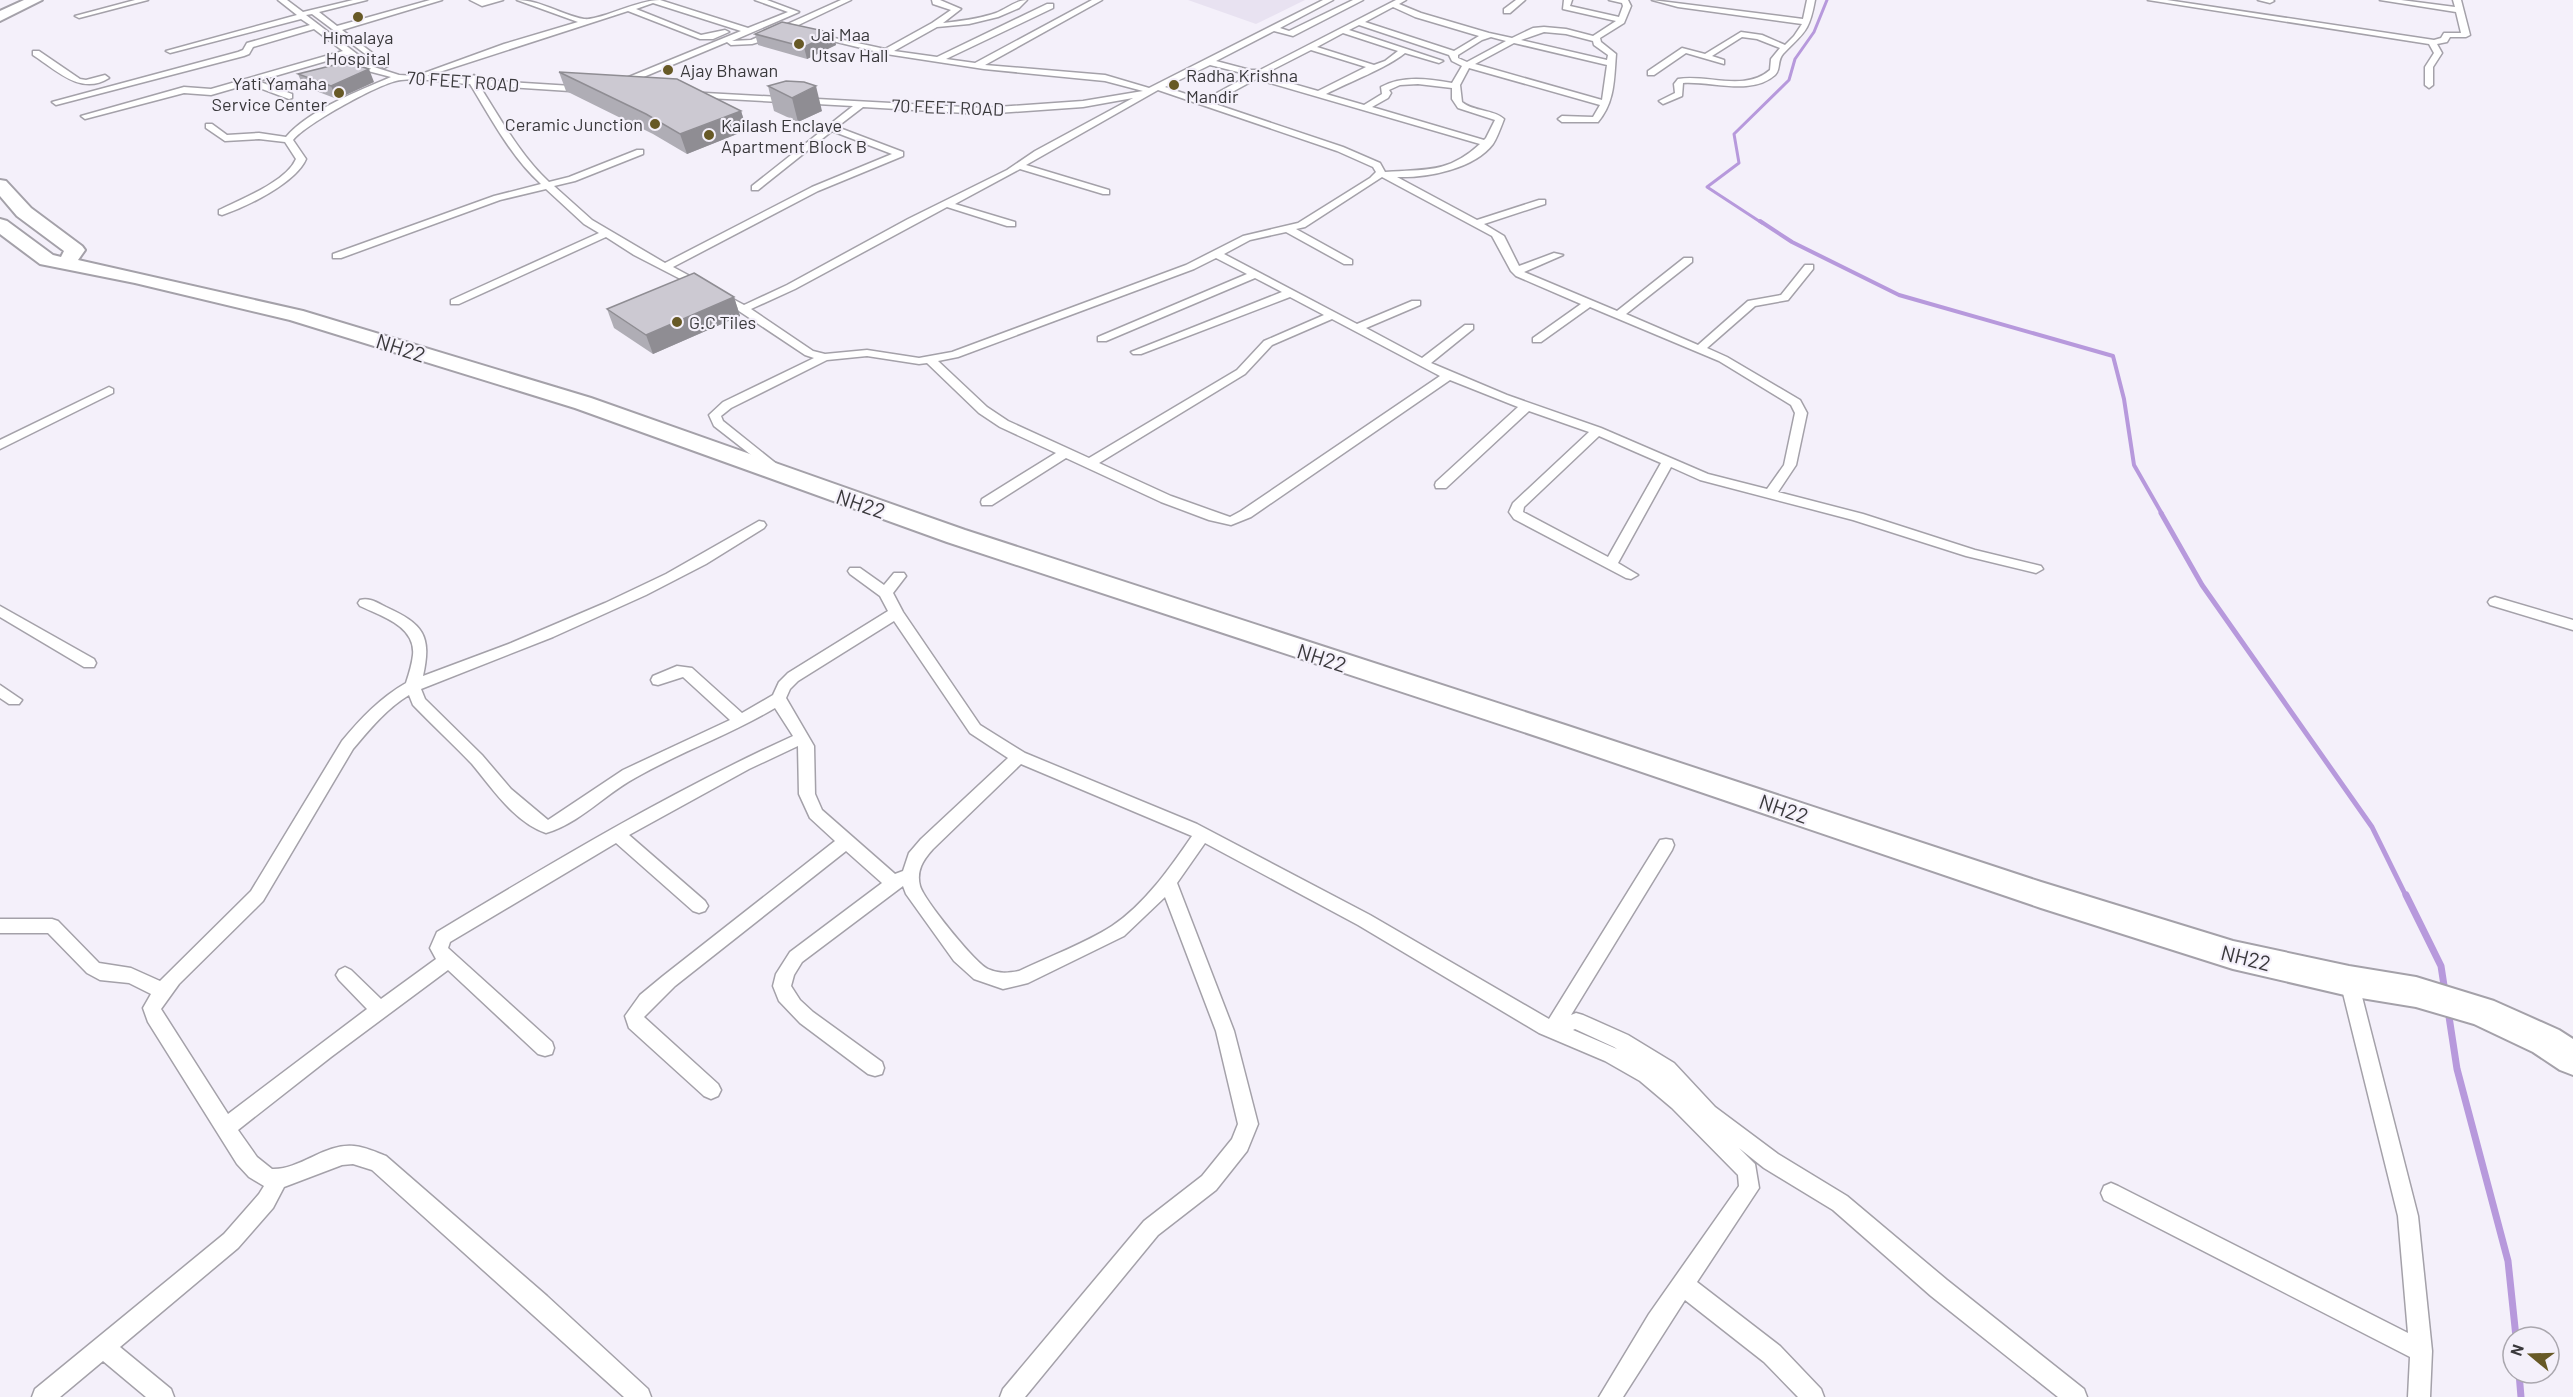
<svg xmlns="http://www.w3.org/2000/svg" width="2573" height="1397" viewBox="0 0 2573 1397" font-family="Barlow,sans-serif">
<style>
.built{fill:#e8e2f1}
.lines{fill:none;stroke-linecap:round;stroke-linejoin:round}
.stream-far3{stroke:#b799dc;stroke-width:3}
.stream-far2{stroke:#b799dc;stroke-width:4}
.stream-far1{stroke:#b799dc;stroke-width:5}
.stream{stroke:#b799dc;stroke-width:7}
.street-casing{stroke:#a4a1a9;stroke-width:3}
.highway-casing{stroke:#a4a1a9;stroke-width:4}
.street{fill:#fff;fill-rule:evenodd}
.highway{fill:#fff;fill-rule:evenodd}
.wall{fill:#afadb5}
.shaded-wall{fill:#8f8d93}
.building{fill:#ccc9d2;stroke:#8f8d93;stroke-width:1.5}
.poi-dot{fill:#675926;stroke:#f4f0fa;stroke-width:2}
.labels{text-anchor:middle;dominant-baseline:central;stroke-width:4.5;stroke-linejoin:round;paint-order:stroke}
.far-poi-label{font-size:18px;fill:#3a393c;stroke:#f4f0fa;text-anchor:start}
.far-street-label{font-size:18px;fill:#3a393c;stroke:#f4f0fa}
.street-label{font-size:21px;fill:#3a393c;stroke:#f4f0fa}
</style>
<rect width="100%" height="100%" fill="#f4f0fa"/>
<path class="built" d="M1188,0H1305L1256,24Z"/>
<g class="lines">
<path class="stream-far3" d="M1762,223L1707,187L1739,163L1734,134L1789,80L1795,59L1814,32L1827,0"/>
<path class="stream-far2" d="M1760,221L1792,242L1899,295L2113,356L2124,399L2134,465L2162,514"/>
<path class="stream-far1" d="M2161,513L2202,585L2372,827L2406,896"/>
<g class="stream">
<path d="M2406,895L2441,966L2445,992"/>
<path d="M2448,1010L2457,1069L2508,1261L2516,1337"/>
<path d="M2519,1373L2521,1397"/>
</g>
<g class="street-casing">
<g id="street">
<path d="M135,0H148L79,18L75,16Z"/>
<path d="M278,0H287L303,12L353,0H367L319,12L337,26L430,0H442L342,30L387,64L388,66L384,68L312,14L306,15L374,67L399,75L416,76L504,44L578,22L517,0C541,0 561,15 584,19C599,21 637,0 660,0L748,28L788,12L755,0H767L799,12L732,41L751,40L763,35L841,0H851L769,39L752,44L731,45L727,42L622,86L618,83L619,81L741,31L653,3L636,9L701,35L725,30L729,32L713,39H700L628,11L427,76L470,79L474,75L478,80L588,87V91L585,92L479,85C500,118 520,155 549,182L569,177L637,150H643V154L575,181L554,186L592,220L665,263L812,187L892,154L832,131L758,190H752V186L853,106L690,97L686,94L687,92L983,108L1083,101L1143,91L1105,81L984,69L886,54L812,36L816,34L885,49L932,23L951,10L933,4L932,0H940L961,9L943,23C961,21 979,19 996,13C1007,9 1016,0 1027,0L1019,8L998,17L969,24L937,27L894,51L937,57L1047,4H1053V8L946,59L975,63L1092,0H1102L985,65L1105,75L1149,88L1323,0H1333L1280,28L1289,31L1353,0H1363L1293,36L1274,31L1216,61L1250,70H1260L1396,0H1406L1399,4L1421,13L1489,33L1512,38L1533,28L1544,27L1566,29L1593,36L1616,21L1563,9L1564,0H1572L1570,6L1619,17L1623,6L1622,3L1609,0H1628L1631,6L1624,23L1600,38L1601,42L1616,54C1614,79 1615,102 1598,122H1562L1558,119L1562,116L1593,117L1600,105L1469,68L1460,85L1462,102C1474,112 1493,109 1504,119C1501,127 1497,138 1493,144C1474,169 1427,178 1397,177L1477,220L1539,200H1545V204L1484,224L1504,236L1519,266L1554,253L1563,255L1524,272L1617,311L1684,258H1692V262L1626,314L1698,345L1748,301L1781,295L1805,265H1813V269L1788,300L1755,306L1707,348L1727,357L1800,400L1807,413L1796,465L1778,492L1863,514L1975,550L2041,566L2043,569L2036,573L1966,556L1853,520L1700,480L1671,467L1618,563L1638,575L1631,579L1626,578L1514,519L1509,512L1513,503L1589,432L1529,411L1446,488H1436L1435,485L1436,482L1518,407L1450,380L1251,517L1231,525L1209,520L1161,502L1066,458L992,505H982L981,502L982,499L1056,453L1000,427L979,413L927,363L919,364L867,356L827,360L731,408L721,416L723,421L788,473L786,476H778L714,426L709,415L723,402L814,358L805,355L727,303L634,255L606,237L459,304H451V300L599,233L584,224L546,189L500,200L341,258H333V254L494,196L541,184C511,157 491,118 470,84C450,83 421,77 401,80C381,82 306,124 293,140L306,159C296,183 246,207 222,215L219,214V210C241,199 286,182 296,159L285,142L259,139L225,141L206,128V124H212L227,135L259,133L286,137C309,110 358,91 391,77L368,71L347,55L258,81L292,94V98L289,99L249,84L211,95L184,93L85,119L81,116L184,87L211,89L343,51L314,29L253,47L249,54L244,56L56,105L52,102L238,52L243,50L247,43L310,25L301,19L170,53L166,51L297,15ZM1393,7L1415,17L1479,36L1454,51L1365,22ZM1359,25L1449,55L1452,61L1462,66L1452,83C1429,79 1403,75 1381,87L1382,94L1364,105L1326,94C1351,81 1385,69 1405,53L1439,63L1443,61L1349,30ZM1544,32L1566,34L1593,41L1594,45L1608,55L1607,60L1521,40ZM1343,33L1398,51L1385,61L1374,65L1317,47ZM1491,37L1506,41L1467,62L1458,58V55L1482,40ZM1514,43L1607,65L1602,100L1475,64ZM1311,50L1366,67L1318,91L1262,75ZM1210,65L1250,75L1204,100L1165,87ZM1256,79L1480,144C1447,174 1425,169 1385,172L1380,163L1343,147L1212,103ZM1418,84L1452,88V99L1458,108L1495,120L1486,138L1484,140L1372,107L1388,98L1391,93L1389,90L1400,85ZM1158,90L1337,151L1373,167L1376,172L1370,178L1298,223L1243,236L1186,265L952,352L919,358L867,350L825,354L813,351L751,309L795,289L947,207L1007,226H1015V222L955,204L1020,169L1103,194H1109V190L1026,165ZM1133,98L1035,151L1007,170L908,219L787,285L744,305L673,267L818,191L903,156V152L837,127L863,107L983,114L1083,107ZM1382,177L1492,236L1511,271L1516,276L1581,304L1533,338V342H1541L1590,307L1719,361L1791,405L1795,413L1784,465L1767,489L1708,474L1601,428L1507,395L1431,363L1473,329V325H1465L1422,358L1366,328L1420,305V301H1412L1357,324L1224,254L1250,240L1286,232L1344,264H1352V260L1296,229L1305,227ZM1216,258L1247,274L1098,337V341H1106L1255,278L1282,292L1131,352L1133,354H1141L1290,297L1324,315L1264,341L1237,370L1089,458L1008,421L987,407L938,361L958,357L1194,269ZM1332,319L1440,376L1241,511L1230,517L1171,496L1099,463L1245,374L1272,345ZM1599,436L1661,463L1608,557L1523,512L1524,507Z"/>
<path d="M470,0H503L482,6Z"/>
<path d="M1516,0H1525L1510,13H1504V9Z"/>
<path d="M1652,0L1803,19L1807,0H1815C1809,33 1804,32 1783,54C1777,61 1781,69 1775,75C1752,96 1711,81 1683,83L1682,96L1663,104L1659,101L1675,93L1674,84L1678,79C1707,74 1745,92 1770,70L1771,59L1780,48L1757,39L1742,37L1712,56L1724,60V64L1686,53L1654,75H1648V71L1682,48L1705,54L1741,32L1762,35L1785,45L1794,36L1802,24L1678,7Z"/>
<path d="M2148,0H2167L2434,40L2441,38L2444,33H2461L2456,12L2380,0H2401L2455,7L2453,0H2461L2470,35L2466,37H2450L2447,42L2437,44L2442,53L2433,67V85L2429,88L2425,85V67L2434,53L2429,44Z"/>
<path d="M2258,0H2273L2274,1L2270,3Z"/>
<path d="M33,51H39L80,79L86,80L105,75L109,78C81,96 56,70 33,55Z"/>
<path d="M109,387L113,389V393L0,449V440Z"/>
<path d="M759,521L764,522L766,525L764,528L706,564L646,595L553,637L421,689L425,699L482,755L511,789L548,820L623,770L730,720L683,677L658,685L653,684L651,680L653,676L677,666L692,668L742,713L773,695L779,682L788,673L888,611L880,596L850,574L848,571L850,568H860L884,585L894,573H904L906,576L893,593L903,612L980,725L1025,753L1197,824L1370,915L1549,1019L1660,840L1666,839L1672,840L1674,845L1672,850L1571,1015L1576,1013L1583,1015L1628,1035L1674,1063L1715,1107L1778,1154L1847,1196L1947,1280L2084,1389L2087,1397H2058L1931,1296L1833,1210L1764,1168L1739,1148L1755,1164L1759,1188L1697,1282L1780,1346L1821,1389L1824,1397H1798L1764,1362L1685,1300L1623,1397H1599L1649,1314L1739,1186L1738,1175L1672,1108L1640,1081L1605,1061L1539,1033L1358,925L1205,843L1177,883L1234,1031L1258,1124L1247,1151L1216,1190L1158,1235L1025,1397H1000L1003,1389L1144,1221L1202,1176L1232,1139L1238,1124L1216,1031L1165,897L1124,936L1028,983L1003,989L974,979L954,961L906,894L903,886L802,962L794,975L791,986L800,1000L813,1012L882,1062L884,1068L882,1074L875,1076L868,1074L800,1023L779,1001L773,986L776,974L790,952L882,883L846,851L675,986L644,1017L718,1084L721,1090L718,1096L711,1099L704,1096L629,1028L625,1016L640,995L663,976L835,841L810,818L799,794L798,746L749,769L629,835L705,901L708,906L705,911L699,913L693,911L616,843L450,942L448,948L552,1042L554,1048L552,1054L545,1056L538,1054L448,970L331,1057L238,1130L257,1157L272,1169C301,1170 324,1143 354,1146C365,1147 376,1152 386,1156L547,1296L648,1389L651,1397H624L372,1170L353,1164L342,1165L284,1187L273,1208L238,1248L120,1347L171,1389L174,1397H146L103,1361L60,1397H32L35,1389L224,1234L259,1194L264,1186L249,1177L237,1164L148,1022L143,1008L151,994L129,983L100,980L87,973L48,933H0V919H52L58,921L99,963L131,968L160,981L251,891L342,741C361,718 380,698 406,683C409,674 412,664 413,655C416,626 381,616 360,606L358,603L360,600C369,597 378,603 386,607C423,624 432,635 423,676L511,643L605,603L666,574ZM894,621L970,733L1008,758L921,839L909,853L903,871L895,874L822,810L815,794L814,746L786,698L790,689L798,681ZM409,695L413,705C432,725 453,744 472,764C492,788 515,823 546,833C580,823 604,795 635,778C680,752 730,735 775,708L793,736C670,792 553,862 437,932L430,948L436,959L381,999L351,970L345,967L339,970L336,975L339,980L367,1009L228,1114L161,1009L179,984L263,901L353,749C370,729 386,709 409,695ZM1021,764L1192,836C1170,868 1145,904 1112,926C1086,943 1048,957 1019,971C1008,973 999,974 988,969C975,963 924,900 920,886C916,871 923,860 933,849ZM1575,1029L1614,1047L1617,1049L1573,1030Z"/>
<path d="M2495,597L2573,620V630L2490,605L2488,602L2490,599Z"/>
<path d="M0,606L94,659L96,663L94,667H84L0,617Z"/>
<path d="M0,685L22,700L19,704H9L0,698Z"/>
<path d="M2349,973L2355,976L2358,981L2418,1216L2432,1351L2430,1397H2408L2410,1357L2104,1200L2101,1193L2104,1186L2111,1183L2118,1186L2408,1333L2398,1216L2340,981L2343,976Z"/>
</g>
</g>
<g class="highway-casing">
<g id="highway">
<path d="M24,0H42L0,21V11Z"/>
<path d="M0,180L6,181L31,208L82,246L85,250L78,260L303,311L591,398L965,530L1565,725L2041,882L2233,941L2349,966L2416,977L2494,1001L2559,1030L2573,1039V1075L2560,1070L2533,1052L2474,1024L2416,1007L2349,996L2233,969L2041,908L1545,739L947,542L575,408L290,320L135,283L40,264L0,234V219L7,221L53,255L61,257L64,251L17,216L0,196Z"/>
</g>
</g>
<use href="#street" class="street"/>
<use href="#highway" class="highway"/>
</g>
<g class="wall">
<path d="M833,33L836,45L807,59L758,45L755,34Z"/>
<path d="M559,72L741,111L747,130L687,154L653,134L566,91Z"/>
<path d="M298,74L374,82L337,99L303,86Z"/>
<path d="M768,86L822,111L798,122L774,111Z"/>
<path d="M734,297L740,316L653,354L614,328L607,309Z"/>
</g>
<g class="shaded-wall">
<path d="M833,33L836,45L807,59L804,47Z"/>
<path d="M369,69L374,82L337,99L331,86Z"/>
<path d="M816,86L822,111L798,122L792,98Z"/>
<path d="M741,111L747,130L687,154L680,134Z"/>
<path d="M734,297L740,316L653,354L646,335Z"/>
</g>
<g class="building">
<path d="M782,22L833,33L804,47L755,34Z"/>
<path d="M346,62L369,69L331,86L298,74Z"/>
<path d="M559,72L677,79L741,111L680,134L646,114Z"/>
<path d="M786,81L804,82L816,86L792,98L768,86Z"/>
<path d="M694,273L734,297L646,335L607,309Z"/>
</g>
<g class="poi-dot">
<circle cx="358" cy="17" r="6"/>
<circle cx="799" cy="44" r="6"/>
<circle cx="668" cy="70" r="6"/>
<circle cx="1174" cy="85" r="6"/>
<circle cx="339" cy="93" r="6"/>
<circle cx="655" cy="124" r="6"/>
<circle cx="709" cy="135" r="6"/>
<circle cx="677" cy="322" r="6"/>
</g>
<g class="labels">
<g class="far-poi-label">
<text x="811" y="34">Jai Maa<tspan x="811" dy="21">Utsav Hall</tspan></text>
<text x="358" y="37" text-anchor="middle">Himalaya<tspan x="358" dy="21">Hospital</tspan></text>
<text x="680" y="70">Ajay Bhawan</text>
<text x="1186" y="75">Radha Krishna<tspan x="1186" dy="21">Mandir</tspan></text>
<text x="327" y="83" text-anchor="end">Yati Yamaha<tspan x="327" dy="21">Service Center</tspan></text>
<text x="643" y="124" text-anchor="end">Ceramic Junction</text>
<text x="721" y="125">Kailash Enclave<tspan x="721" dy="21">Apartment Block B</tspan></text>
<text x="689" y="322">G.C Tiles</text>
</g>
<g class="far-street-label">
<text transform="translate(463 81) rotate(4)">70 FEET ROAD</text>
<text transform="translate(948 107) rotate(2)">70 FEET ROAD</text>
</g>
<g class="street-label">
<text transform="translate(401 347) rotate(18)">NH22</text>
<text transform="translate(861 503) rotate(19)">NH22</text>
<text transform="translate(1322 657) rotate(18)">NH22</text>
<text transform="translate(1784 808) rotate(19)">NH22</text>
<text transform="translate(2246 957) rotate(14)">NH22</text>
</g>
</g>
<g transform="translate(2531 1355) rotate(289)"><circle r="28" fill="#f4f0fa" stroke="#aaa7ae" stroke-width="1.5"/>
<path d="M0-4.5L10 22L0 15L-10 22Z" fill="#675926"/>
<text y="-9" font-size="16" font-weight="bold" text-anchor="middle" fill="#3a393c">N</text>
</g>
</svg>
